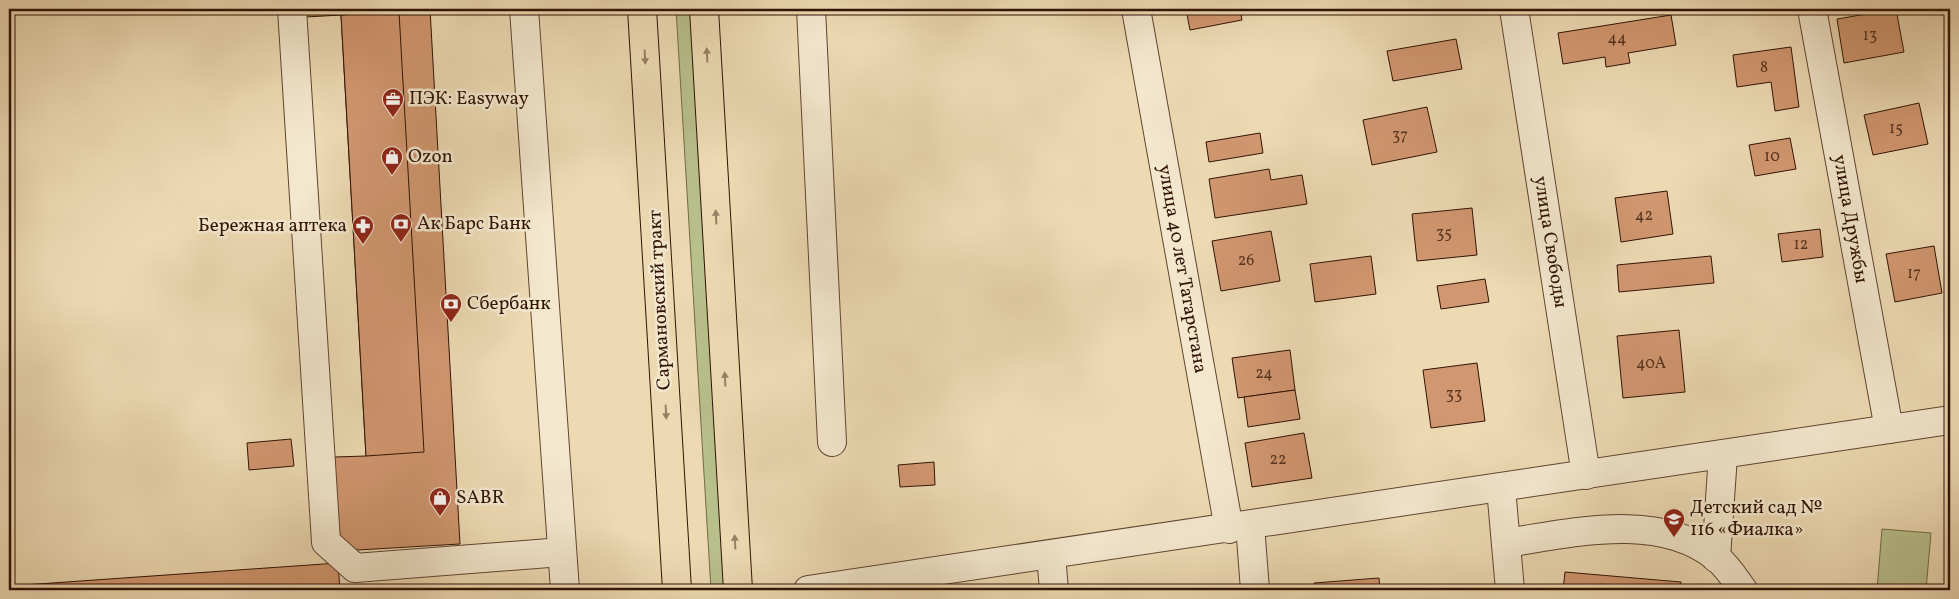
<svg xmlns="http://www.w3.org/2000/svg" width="1959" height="599" viewBox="0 0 1959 599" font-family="Vollkorn,serif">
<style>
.green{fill:#b8c08c;stroke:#746a48}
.building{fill:#d19770;stroke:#301304}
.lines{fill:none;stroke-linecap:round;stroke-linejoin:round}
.minor-casing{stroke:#5f4530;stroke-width:30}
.major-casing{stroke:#301304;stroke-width:30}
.minor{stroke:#f3e7ce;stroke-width:28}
.major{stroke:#eddab3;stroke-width:28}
.oneway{fill:#988064}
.labels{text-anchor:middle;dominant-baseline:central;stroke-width:5;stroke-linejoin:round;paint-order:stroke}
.number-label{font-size:16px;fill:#58341f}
.poi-label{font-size:19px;fill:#301304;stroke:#f3e7ce;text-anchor:start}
.street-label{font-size:19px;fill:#301304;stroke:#f3e7ce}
</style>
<rect width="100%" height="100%" fill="#eddab3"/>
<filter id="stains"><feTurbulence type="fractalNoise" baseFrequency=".004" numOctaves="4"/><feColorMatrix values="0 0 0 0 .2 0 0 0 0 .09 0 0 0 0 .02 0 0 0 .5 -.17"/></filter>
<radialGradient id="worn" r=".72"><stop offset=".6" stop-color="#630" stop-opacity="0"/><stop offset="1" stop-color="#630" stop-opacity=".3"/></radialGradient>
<g class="green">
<path d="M676,9H690L725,590H711Z"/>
<path d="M1882,529L1931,533L1926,590H1877Z"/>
</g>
<g class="building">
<path d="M306,9H430L460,544L340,551L334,457L366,456L341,15L306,17Z"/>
<path d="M1186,9H1240L1242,20L1190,30Z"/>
<path d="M1896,9L1904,52L1844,63L1837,19Z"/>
<path d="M399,12L424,452L366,456L341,15Z"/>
<path d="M1671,15L1676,45L1628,53L1630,63L1606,67L1605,57L1563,64L1558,33Z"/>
<path d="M1456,39L1462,69L1393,81L1387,51Z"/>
<path d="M1791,47L1799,107L1775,111L1771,82L1737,87L1733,55Z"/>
<path d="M1919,103L1928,144L1873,155L1864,115Z"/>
<path d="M1427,107L1437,152L1372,165L1363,120Z"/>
<path d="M1260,133L1263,153L1209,162L1206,142Z"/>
<path d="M1790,138L1796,169L1755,176L1749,145Z"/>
<path d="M1269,169L1271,180L1302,175L1307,204L1215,218L1209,179Z"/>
<path d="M1667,191L1673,234L1621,242L1615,198Z"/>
<path d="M1472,208L1477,255L1417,261L1412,214Z"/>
<path d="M1820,229L1823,257L1782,262L1778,234Z"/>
<path d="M1271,231L1280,281L1221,291L1212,241Z"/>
<path d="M1934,246L1942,293L1895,302L1886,254Z"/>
<path d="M1371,256L1376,294L1315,302L1310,264Z"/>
<path d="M1711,256L1714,283L1619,292L1617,265Z"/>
<path d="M1485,279L1489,302L1441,309L1437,286Z"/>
<path d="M1679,330L1685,392L1623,398L1617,336Z"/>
<path d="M1290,350L1295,390L1238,398L1232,358Z"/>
<path d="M1477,363L1485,421L1431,428L1423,370Z"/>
<path d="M1295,390L1300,419L1248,427L1244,397Z"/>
<path d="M1304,433L1312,478L1252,487L1245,443Z"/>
<path d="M291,439L294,466L249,470L247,443Z"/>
<path d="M934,462L935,485L900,487L898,465Z"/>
<path d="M338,563L340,590H9V586Z"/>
<path d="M1565,572L1681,582L1680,590H1563Z"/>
<path d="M1379,578L1380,590H1315L1314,583Z"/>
</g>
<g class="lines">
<g class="minor-casing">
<g id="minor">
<path d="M292,9L326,542L355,568L562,552"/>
<path d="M524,9L565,590"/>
<path d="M811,9L832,442"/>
<path d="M1136,9L1229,529"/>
<path d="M1514,9L1586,475"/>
<path d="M1812,9L1889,429"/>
<path d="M1501,488L1510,590"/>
<path d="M1250,525L1255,590"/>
<path d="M1506,543C1572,533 1660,511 1717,558C1728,567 1735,579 1743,590"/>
<path d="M1051,555L1054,590"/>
<path d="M1716,558L1723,455"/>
<path d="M808,590L1950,420"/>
</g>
</g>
<g class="major-casing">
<g id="major">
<path d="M642,9L677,590"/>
<path d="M704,9L738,590"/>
</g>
</g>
<use href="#minor" class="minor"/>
<use href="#major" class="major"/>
</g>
<defs><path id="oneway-solid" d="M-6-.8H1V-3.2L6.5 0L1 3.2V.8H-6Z" transform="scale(1.25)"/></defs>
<g class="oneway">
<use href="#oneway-solid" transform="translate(707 55) rotate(-93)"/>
<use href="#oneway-solid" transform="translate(645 57) rotate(87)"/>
<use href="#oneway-solid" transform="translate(716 217) rotate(-93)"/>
<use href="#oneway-solid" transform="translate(725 379) rotate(-93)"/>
<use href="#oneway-solid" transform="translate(666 412) rotate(87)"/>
<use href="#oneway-solid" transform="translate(735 542) rotate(-93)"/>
</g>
<defs>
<g id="office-pin" transform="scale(1.125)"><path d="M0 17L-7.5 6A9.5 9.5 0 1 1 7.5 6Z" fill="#8f2418" stroke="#f3e7ce"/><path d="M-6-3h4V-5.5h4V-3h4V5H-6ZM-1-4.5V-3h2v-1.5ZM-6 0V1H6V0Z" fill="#fff"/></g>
<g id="shop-pin" transform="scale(1.125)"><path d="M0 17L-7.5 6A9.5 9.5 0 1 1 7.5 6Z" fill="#8f2418" stroke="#f3e7ce"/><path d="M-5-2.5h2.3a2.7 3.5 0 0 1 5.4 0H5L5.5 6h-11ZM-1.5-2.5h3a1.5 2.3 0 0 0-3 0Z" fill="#fff"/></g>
<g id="bank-pin" transform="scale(1.125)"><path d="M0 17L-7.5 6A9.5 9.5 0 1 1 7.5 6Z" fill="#8f2418" stroke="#f3e7ce"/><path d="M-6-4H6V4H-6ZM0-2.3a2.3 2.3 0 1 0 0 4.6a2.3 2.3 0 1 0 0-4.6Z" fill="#fff"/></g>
<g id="pharmacy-pin" transform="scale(1.125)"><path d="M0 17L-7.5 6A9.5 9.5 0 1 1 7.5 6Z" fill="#8f2418" stroke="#f3e7ce"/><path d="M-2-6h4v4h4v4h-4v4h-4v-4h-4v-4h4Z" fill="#fff"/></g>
<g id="school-pin" transform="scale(1.125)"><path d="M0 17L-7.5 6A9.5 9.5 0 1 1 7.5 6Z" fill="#8f2418" stroke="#f3e7ce"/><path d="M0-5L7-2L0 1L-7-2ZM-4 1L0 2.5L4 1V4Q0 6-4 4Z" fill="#fff"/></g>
</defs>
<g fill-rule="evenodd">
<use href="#office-pin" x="393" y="99"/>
<use href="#shop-pin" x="392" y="157"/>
<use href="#bank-pin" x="401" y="224"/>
<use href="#pharmacy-pin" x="363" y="226"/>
<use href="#bank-pin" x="451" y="304"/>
<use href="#shop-pin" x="440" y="498"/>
<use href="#school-pin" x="1674" y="519"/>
</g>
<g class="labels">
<g class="number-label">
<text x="1870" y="36">13</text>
<text x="1617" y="39">44</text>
<text x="1764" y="68">8</text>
<text x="1896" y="129">15</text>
<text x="1400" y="136">37</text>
<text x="1772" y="157">10</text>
<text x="1644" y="216">42</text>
<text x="1444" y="234">35</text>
<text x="1801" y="245">12</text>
<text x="1246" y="261">26</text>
<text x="1914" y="274">17</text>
<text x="1651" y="364">40А</text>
<text x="1264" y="374">24</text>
<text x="1454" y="395">33</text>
<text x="1278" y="460">22</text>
</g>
<g class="poi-label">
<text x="409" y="99">ПЭК: Easyway</text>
<text x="408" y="157">Ozon</text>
<text x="417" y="224">Ак Барс Банк</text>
<text x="347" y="226" text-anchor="end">Бережная аптека</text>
<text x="467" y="304">Сбербанк</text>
<text x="456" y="498">SABR</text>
<text x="1690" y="508">Детский сад №<tspan x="1690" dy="22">116 «Фиалка»</tspan></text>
</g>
<g class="street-label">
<text transform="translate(1850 219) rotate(80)">улица Дружбы</text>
<text transform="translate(1550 242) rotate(81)">улица Свободы</text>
<text transform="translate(1182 269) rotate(80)">улица 40 лет Татарстана</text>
<text transform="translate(660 300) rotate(-93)">Сармановский тракт</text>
</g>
</g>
<rect width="1959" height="599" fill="none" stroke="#eddab3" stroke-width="30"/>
<rect x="10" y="10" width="1939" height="579" fill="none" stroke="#301304" stroke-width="2.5"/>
<rect x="15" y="15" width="1929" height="569" fill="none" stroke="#301304"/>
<rect width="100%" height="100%" filter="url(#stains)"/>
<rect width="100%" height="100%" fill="url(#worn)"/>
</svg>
